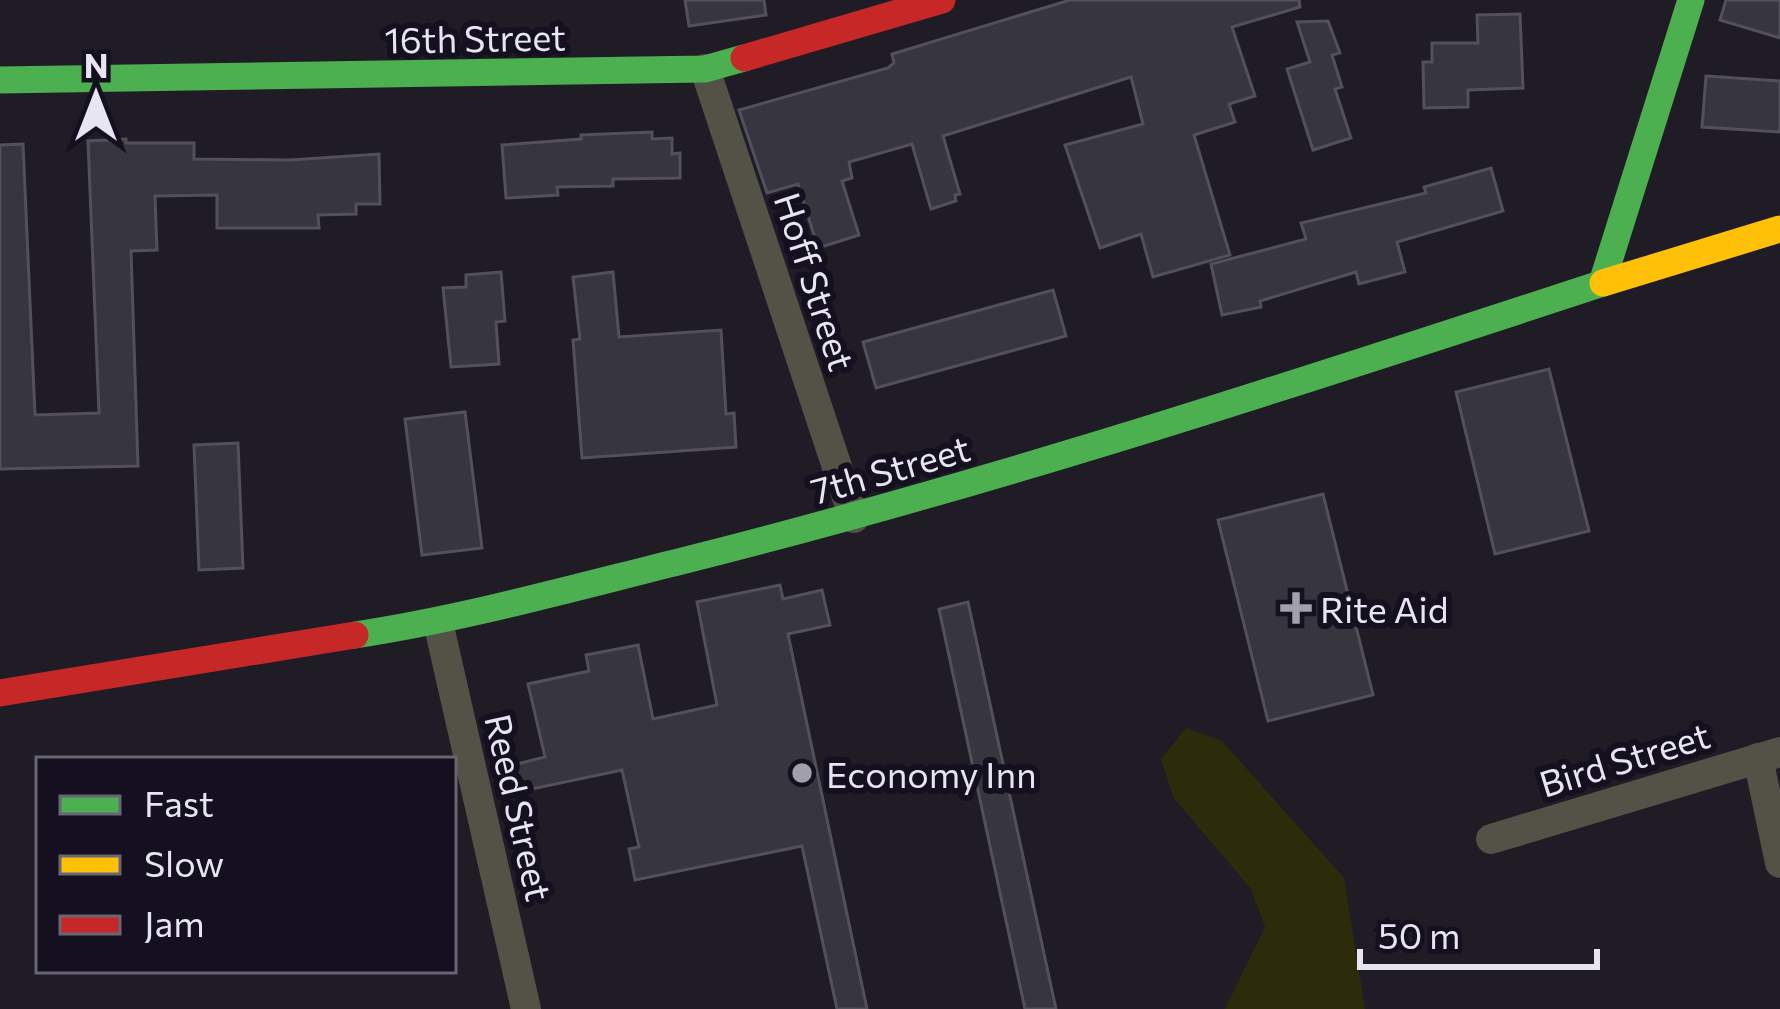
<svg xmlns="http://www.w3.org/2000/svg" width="1780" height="1009" viewBox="0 0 1780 1009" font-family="Commissioner,sans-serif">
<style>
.green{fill:#2c2c0a}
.building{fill:#37353d;stroke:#525059;stroke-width:3}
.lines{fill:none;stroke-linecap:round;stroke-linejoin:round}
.street{stroke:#525247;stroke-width:30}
.fast{stroke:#4caf50;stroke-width:27}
.slow{stroke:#ffc107;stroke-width:27}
.jam{stroke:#c62828;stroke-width:27}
.poi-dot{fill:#a19faa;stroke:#141020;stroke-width:4.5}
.labels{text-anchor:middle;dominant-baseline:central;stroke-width:12;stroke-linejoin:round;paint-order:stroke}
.street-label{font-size:36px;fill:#e7e5f1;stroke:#141020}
.poi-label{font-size:36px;fill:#e7e5f1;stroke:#141020;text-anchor:start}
</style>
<rect width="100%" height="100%" fill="#1f1c26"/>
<path class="green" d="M1186,728L1222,741L1344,878L1365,1009H1225L1265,927L1251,889L1173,797L1161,759Z"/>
<g class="building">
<path d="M685,0H764L766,15L689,26Z"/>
<path d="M1070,0H1299L1300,7L1232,27L1255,96L1229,104L1235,122L1194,135L1230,255L1153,277L1141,234L1100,248L1065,145L1143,124L1131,77L943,136L960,194L955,195L956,201L931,209L912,144L849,162L852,178L842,181L859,235L818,248L798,184L767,193L739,110L888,68L894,63L892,54Z"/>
<path d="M1726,0H1780V38L1720,20Z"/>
<path d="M1520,14L1523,88L1468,90V107L1424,108L1423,62H1432V43H1478L1477,15Z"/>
<path d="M1328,21L1340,53L1332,55L1342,87L1335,89L1351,138L1313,150L1287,69L1310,62L1297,22Z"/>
<path d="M1706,76L1780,81V132L1702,127Z"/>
<path d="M652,132V139L672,138V154L680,153V178L613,179V186L557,187L558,195L506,198L502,145L581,139V135Z"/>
<path d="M126,139V143H194V159L290,160L379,154L380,204H356V214L318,215L319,228H217V195L155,196L157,250L131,251L138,466L0,469V145L23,144L35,415L99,413L88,141Z"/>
<path d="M1491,168L1503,211L1397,242L1405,272L1359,284L1356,272L1260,301L1261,307L1222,315L1211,264L1306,239L1301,223L1426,193L1424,187Z"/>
<path d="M501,272L505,321L496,322L499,364L451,367L443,288L466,287V275Z"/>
<path d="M613,272L619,337L721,330L726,414L734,413L736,447L582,458L573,340L580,339L573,277Z"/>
<path d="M1053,290L1066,336L876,388L863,342Z"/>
<path d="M1549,369L1589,531L1495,554L1456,392Z"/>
<path d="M465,412L482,548L422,555L405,419Z"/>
<path d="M238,443L243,568L199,570L194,445Z"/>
<path d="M1323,494L1373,695L1268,721L1218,520Z"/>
<path d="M780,585L783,599L822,590L830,625L788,634L867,1009H837L802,846L635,880L629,849L639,847L622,770L503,795L497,769L545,757L528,684L589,671L586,655L638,645L653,719L717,705L697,602Z"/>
<path d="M968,602L1056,1009H1025L939,609Z"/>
</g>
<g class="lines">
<g class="street">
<path d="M705,69L854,518"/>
<path d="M438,622L526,1009"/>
<path d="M1758,758L1780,863"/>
<path d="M1491,839L1780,752"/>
</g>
<g class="fast">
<path d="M0,80L705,69L744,58"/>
<path d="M1602,283L1691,0"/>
<path d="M355,635C466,618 573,588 682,561C993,483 1298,383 1603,283"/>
</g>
<path class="slow" d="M1603,283L1780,229"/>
<g class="jam">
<path d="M744,58L942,0"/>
<path d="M0,693L355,635"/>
</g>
</g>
<g class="poi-dot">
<path d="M1290 590h12v12h12v12h-12v12h-12v-12h-12v-12h12z"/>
<circle cx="802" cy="773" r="12"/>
</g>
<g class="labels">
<g class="street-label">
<text transform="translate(475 37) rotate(-1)">16th Street</text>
<text transform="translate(816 281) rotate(72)">Hoff Street</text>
<text transform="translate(890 468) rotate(-16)">7th Street</text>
<text transform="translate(1624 758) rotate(-17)">Bird Street</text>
<text transform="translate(520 807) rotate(77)">Reed Street</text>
</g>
<g class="poi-label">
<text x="1320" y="608">Rite Aid</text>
<text x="826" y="773">Economy Inn</text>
</g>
</g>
<rect x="36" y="757" width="420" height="216" fill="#141020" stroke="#686574" stroke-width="3"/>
<rect x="60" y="796" width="60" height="18" fill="#4caf50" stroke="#686574" stroke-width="3"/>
<text x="144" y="817" font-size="36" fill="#e7e5f1">Fast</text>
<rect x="60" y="856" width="60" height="18" fill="#ffc107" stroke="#686574" stroke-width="3"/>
<text x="144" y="877" font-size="36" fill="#e7e5f1">Slow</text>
<rect x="60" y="916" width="60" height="18" fill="#c62828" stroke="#686574" stroke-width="3"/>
<text x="144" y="937" font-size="36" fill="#e7e5f1">Jam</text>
<g transform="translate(96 96)" stroke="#141020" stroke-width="9" paint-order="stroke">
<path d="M0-9L21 45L0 30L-21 45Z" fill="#e7e5f1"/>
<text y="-18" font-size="33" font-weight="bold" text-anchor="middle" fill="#e7e5f1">N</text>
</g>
<path d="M1360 949v18h237v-18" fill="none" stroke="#e7e5f1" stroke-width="6"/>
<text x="1378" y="949" font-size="36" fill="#e7e5f1" stroke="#141020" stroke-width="9" paint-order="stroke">50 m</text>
</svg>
